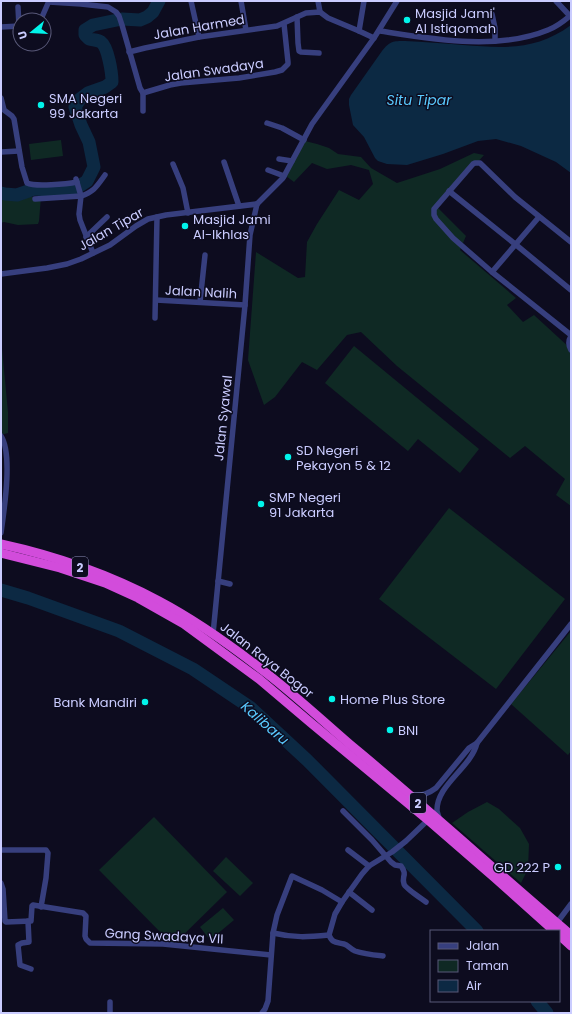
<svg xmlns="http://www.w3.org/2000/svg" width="572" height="1014" viewBox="0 0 572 1014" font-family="Poppins,sans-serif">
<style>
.green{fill:#0f2924}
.water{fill:#0c2943}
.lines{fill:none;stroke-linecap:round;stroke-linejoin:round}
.river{stroke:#0c2943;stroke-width:13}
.minor{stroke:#373f7e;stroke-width:5.5}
.trunk{stroke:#d24cdb;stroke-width:9}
.poi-dot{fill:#01f4ea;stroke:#0d0c1f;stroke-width:1.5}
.labels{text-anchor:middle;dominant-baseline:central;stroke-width:3;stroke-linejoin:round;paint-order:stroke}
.shield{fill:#0d0c1f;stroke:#9192bc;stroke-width:1}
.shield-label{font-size:12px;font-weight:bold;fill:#caccff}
.poi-label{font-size:13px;fill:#caccff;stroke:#0d0c1f;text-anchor:start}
.street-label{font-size:13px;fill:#caccff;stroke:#0d0c1f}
.water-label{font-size:14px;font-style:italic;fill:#59c9fe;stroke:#0d0c1f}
</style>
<rect width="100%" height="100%" fill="#0d0c1f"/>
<g class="green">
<path d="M61,140L63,156L31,160L29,144Z"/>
<path d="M305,141L317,144L329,148L338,154L361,157L371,168L397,183L440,169L474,153L484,155L437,207L466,236L460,250L516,298L507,305L523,322L534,315L571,349V506L556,495L565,479L525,446L510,458L397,366L361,332L347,335L317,370L302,362L275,397L264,405L248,360L256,252L298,278L305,277L307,242L317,224L339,190L359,200L373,184L369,170L351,165L327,169L312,163L294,182L286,176Z"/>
<path d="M29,197H41L39,221L38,224L18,225L4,222L1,223V198C14,201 17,202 29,197Z"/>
<path d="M1,338L8,412V433L1,435Z"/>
<path d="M354,346L479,449L460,473L418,439L408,451L325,383Z"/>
<path d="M449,508L565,599L496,689L379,599Z"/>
<path d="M571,631V716L570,718L571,719V751L568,755L511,704Z"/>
<path d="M487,802L499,809L520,828L529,844L528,869L521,883L452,823L468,812Z"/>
<path d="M154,817L227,892L173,945L99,870Z"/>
<path d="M226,857L253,883L240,896L213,871Z"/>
<path d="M223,908L234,920L210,940L200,927Z"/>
</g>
<path class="water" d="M571,25V173L556,162L521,146L496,139L478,141L443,154L407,165L387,164L378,161L375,158L364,137L353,125L349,105V99L351,95L382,51C390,41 393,41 405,41C424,42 443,43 463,45C503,48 536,51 571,25Z"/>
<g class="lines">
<g class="river">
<path d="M1,193L5,194L17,195L34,189L64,191L78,187L87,181L94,167L89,142L81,125L75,107L80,99L88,93L105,87L112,82C112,73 108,47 101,42C98,40 93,40 89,39L85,35V30L93,25L122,19L140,20L147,17L153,12L159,1"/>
<path d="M1,590L28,598L119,631L193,669L251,708L307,760L477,931"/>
<path d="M537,1001L547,1013"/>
</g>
<g class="minor">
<path d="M191,1L199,37"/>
<path d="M241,1L246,30"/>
<path d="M318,1L320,12"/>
<path d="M556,1L570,16"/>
<path d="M49,2L81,4L108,7L116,12L119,16L122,25L140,88L143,93L170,85L181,83L239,78L275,72L282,70L288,64V62L284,24"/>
<path d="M18,7L19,26"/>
<path d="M492,14L495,28V41"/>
<path d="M297,17L298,43L299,51L301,52L319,53"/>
<path d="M40,20L42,17L49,1"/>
<path d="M1,27L20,26"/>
<path d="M359,31L364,1"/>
<path d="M380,31C432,39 497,51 548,30C556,27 564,21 571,15"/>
<path d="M129,52L145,48L199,37L277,26L306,13L320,12L328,18L359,31L374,38"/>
<path d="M143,93V111"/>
<path d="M1,98L4,110L12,116L14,119L22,167L27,183C35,187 67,184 77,182"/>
<path d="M267,123L282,128L304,140"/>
<path d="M1,152L19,151"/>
<path d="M279,159L292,161"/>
<path d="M224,162L239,206"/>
<path d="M173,164L183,188L188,213"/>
<path d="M268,170L284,176"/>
<path d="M76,179L81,196L79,214L80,220L93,253"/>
<path d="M449,191L515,244L571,290"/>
<path d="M35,199L81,196C94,192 97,186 105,175"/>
<path d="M257,204L283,178L312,124L374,38L397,1"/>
<path d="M86,237L107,217"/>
<path d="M571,242L515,197L480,163H475L473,164L434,209V215L436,219L453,238L492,272L571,335"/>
<path d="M492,272L539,217"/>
<path d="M1,274L47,268L67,264L81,259L110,245L136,226L148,219L166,215L257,204"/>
<path d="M156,300L245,305"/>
<path d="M200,302L205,255"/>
<path d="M155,318L157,217"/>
<path d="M571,336C568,341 568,345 571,350"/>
<path d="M1,436C13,454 4,511 1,533"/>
<path d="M218,581L230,584"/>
<path d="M213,634L245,305L250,235L257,204"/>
<path d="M412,795C422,796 428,794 436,788L469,748L477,743L571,624"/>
<path d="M343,811L372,840L391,862L395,865L401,866C408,875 401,877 404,884C405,888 422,899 426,902"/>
<path d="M440,821C439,818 438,814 437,811C436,785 471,768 477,743"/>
<path d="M1,850H46L48,853L46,878L41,907"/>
<path d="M348,850L369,866"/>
<path d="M1,883L3,889L5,921L6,922L31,921L32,906L33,905L83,913L86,916L85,936L86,939L90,943L163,944L271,955"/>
<path d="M349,892L372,910"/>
<path d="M28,921L29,942L22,943L18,945L20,965L31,969"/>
<path d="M556,924L571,904"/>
<path d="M273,933C294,938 308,937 329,935"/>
<path d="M329,935L335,914L342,902L362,874L369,866L392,852L406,841L428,820"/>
<path d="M329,935C332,943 336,942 344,944C348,945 350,949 355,951C364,954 374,955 383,956"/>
<path d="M110,1002V1013"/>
<path d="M262,1013L265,1009L268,1001L273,933L277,915L292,876L322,890L342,902"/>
</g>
<g class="trunk">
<path d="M1,544C56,556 110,575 159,601C195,620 233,647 265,672C295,695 324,722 353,747C427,808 498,873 571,935"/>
<path d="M1,553L60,568L105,583L138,598L184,624L259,679L311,723L428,820L495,878L554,931"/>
<path d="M559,935L571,946"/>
</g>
</g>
<g class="poi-dot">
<circle cx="407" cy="20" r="4"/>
<circle cx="41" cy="105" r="4"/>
<circle cx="185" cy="226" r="4"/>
<circle cx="288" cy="457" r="4"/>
<circle cx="261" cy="504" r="4"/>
<circle cx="332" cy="699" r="4"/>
<circle cx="145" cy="702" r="4"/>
<circle cx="390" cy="730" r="4"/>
<circle cx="558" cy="867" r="4"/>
</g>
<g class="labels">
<g class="shield">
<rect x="72" y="557" width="16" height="20" rx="3"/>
<rect x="410" y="793" width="16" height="20" rx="3"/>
</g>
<g class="shield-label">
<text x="80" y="567">2</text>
<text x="418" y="803">2</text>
</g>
<g class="poi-label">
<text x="415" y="13">Masjid Jami'<tspan x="415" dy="15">Al Istiqomah</tspan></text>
<text x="49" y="98">SMA Negeri<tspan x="49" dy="15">99 Jakarta</tspan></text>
<text x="193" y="219">Masjid Jami<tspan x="193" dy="15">Al-Ikhlas</tspan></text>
<text x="296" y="450">SD Negeri<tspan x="296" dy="15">Pekayon 5 &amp; 12</tspan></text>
<text x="269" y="497">SMP Negeri<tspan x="269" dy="15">91 Jakarta</tspan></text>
<text x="340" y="699">Home Plus Store</text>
<text x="137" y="702" text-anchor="end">Bank Mandiri</text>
<text x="398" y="730">BNI</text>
<text x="550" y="867" text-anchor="end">GD 222 P</text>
</g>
<g class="street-label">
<text transform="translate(199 27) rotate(-10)">Jalan Harmed</text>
<text transform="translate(214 70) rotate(-8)">Jalan Swadaya</text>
<text transform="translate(111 229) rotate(-30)">Jalan Tipar</text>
<text transform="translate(201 292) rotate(3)">Jalan Nalih</text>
<text transform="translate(223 418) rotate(-84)">Jalan Syawal</text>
<text transform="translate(267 660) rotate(38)">Jalan Raya Bogor</text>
<text transform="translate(164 936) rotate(3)">Gang Swadaya VII</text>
</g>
<g class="water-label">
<text x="419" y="100">Situ Tipar</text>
<text transform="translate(265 723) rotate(41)">Kalibaru</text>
</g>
</g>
<rect width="572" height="1014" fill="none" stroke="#caccff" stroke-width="4"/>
<rect x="430" y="930" width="130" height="72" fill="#0d0c1f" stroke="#595979"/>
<rect x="438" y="943" width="20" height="6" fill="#373f7e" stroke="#595979"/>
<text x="466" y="950" font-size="12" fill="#caccff">Jalan</text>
<rect x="438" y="960" width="20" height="12" fill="#0f2924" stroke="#595979"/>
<text x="466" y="970" font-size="12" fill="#caccff">Taman</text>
<rect x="438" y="980" width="20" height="12" fill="#0c2943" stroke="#595979"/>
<text x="466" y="990" font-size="12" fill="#caccff">Air</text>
<g transform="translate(32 32) rotate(252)"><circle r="19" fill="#0d0c1f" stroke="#595979"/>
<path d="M0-3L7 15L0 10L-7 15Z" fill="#01f4ea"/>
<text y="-6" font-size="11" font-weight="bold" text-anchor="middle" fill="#caccff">U</text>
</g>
</svg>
